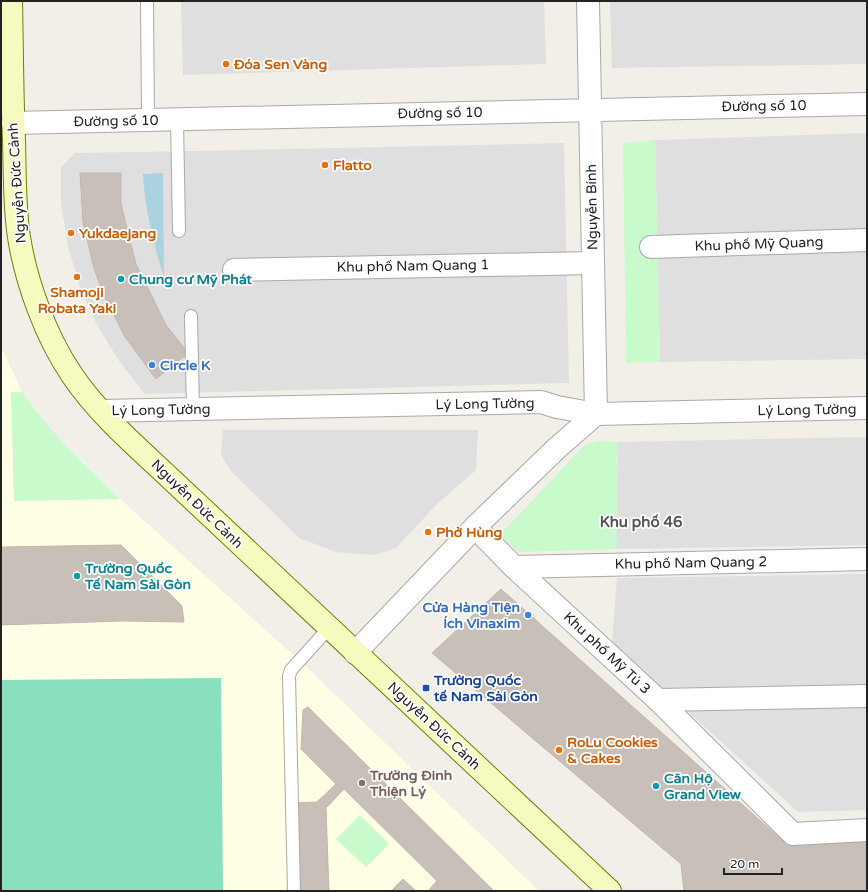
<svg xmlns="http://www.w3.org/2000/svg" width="868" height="892" viewBox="0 0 868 892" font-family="'Varela Round',sans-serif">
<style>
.residential{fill:#e0dfdf}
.education{fill:#ffffe5}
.park{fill:#c8facc}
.pitch{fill:#88e0be}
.water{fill:#aad3df}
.building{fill:#c7bfb8;stroke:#c4b6ab}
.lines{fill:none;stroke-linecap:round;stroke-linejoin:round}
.lane-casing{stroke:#a9a9a9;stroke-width:14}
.street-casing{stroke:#a9a9a9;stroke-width:24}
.secondary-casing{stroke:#707d05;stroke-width:24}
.lane{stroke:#fff;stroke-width:12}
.street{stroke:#fff;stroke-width:22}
.secondary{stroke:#f7fabf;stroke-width:22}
.food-dot{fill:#e8710a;stroke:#fff;stroke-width:1.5}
.culture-dot{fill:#0f9aa8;stroke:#fff;stroke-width:1.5}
.shop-dot{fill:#3f7fe0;stroke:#fff;stroke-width:1.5}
.transit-dot{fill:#1a4fb4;stroke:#fff;stroke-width:1.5}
.education-dot{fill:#8d6e63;stroke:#fff;stroke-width:1.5}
.labels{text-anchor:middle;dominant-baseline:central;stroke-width:3.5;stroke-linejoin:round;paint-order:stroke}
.food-label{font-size:14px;font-weight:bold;fill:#c56008;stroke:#fff;text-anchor:start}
.street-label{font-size:14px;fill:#222;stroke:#fff}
.culture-label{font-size:14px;font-weight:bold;fill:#0d838f;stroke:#fff;text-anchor:start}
.shop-label{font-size:14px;font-weight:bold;fill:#366cbe;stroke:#fff;text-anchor:start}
.transit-label{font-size:14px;font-weight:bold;fill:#164399;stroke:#fff;text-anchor:start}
.education-label{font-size:14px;font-weight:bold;fill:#785e54;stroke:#fff;text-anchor:start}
.neighbourhood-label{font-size:15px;font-weight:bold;fill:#555;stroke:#fff}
</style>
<rect width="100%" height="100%" fill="#f2efe9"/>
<g class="residential">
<path d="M181,1H544L546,64L183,75Z"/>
<path d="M610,1H867V64L612,68Z"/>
<path d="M867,133V359L660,362L655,140Z"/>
<path d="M564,143L569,383L145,394L119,361L96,323L80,288L68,246L61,203V167L75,153L194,151Z"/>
<path d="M223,430H478L476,470L438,503L396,548L374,555L336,552L299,538L231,471L221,455Z"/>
<path d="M867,437V545L616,549L618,442Z"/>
<path d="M867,574V810L798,812L612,642L617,578Z"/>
</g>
<path class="education" d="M1,347L22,392L36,412L54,434L120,499L303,664L539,891H1Z"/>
<g class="park">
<path d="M655,140L660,362L626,363L623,143Z"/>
<path d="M11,392H22C49,432 85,465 120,499L14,501Z"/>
<path d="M598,441L618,442L616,549L519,552L500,535L577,453L586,445Z"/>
<path d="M360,815L389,844L366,867L336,839Z"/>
</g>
<path class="pitch" d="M221,678L223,891H1V680Z"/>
<path class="water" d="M163,173L164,277C153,243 145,209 143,174Z"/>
<g class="building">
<path d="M80,173H121V204L136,264L166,325L188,353L156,379L125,337L102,291L94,268L83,222Z"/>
<path d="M121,545L182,606L184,622L122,621L1,625V547Z"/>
<path d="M501,589L783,841L867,839V891H684L681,864L432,653Z"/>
<path d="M308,707L494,891H428L437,881L344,789L326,808L329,891H297L293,803L317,802L336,784L301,749L303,710Z"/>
<path d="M403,879L416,891H391Z"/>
</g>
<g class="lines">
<g class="lane-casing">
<g id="lane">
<path d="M147,1L148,120"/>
<path d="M177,120L179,231"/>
<path d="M191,316L193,409"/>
<path d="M294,891L289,676L291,670L329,628"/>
</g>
</g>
<g class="street-casing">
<g id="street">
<path d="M588,1L596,414"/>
<path d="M13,123L867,104"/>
<path d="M651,247L867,240"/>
<path d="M234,270L593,263"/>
<path d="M101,411L541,402L557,407L596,414L867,408"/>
<path d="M475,527L514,567L658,700L793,834L867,830"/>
<path d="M514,567L867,559"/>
<path d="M355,653L475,527L557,448L596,414"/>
<path d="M658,700L867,696"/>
</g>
</g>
<g class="secondary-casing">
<path id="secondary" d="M11,1C12,47 12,94 14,140C15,173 14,205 19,237C26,282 46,337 72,375C99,415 137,447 172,480L610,891"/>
</g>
<use href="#lane" class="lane"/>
<use href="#street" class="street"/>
<use href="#secondary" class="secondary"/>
</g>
<g class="food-dot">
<circle cx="226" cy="64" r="4"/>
<circle cx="325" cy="165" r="4"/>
<circle cx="71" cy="233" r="4"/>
<circle cx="77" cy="277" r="4"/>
<circle cx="428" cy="532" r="4"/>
<circle cx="559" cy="750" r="4"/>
</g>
<g class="culture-dot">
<circle cx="121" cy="279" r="4"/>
<circle cx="77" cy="576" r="4"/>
<circle cx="656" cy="786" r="4"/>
</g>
<g class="shop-dot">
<circle cx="152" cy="365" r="4"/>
<circle cx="528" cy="615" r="4"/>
</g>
<rect class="transit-dot" x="422" y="684" width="8" height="8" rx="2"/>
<circle class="education-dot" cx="362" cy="783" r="4"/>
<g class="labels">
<g class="food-label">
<text x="234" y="64">Đóa Sen Vàng</text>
<text x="333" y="165">Flatto</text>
<text x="79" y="233">Yukdaejang</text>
<text x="77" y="292" text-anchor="middle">Shamoji<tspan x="77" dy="16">Robata Yaki</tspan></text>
<text x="436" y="532">Phở Hùng</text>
<text x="567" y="742">RoLu Cookies<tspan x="567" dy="16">&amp; Cakes</tspan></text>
</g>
<g class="street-label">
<text transform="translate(764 106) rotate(-1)">Đường số 10</text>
<text transform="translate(440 113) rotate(-1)">Đường số 10</text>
<text transform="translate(116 121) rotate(-1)">Đường số 10</text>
<text transform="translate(17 183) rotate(-94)">Nguyễn Đức Cảnh</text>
<text transform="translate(592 207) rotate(-91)">Nguyễn Bính</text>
<text transform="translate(759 244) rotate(-2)">Khu phố Mỹ Quang</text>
<text transform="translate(413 266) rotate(-1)">Khu phố Nam Quang 1</text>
<text transform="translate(485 404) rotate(-1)">Lý Long Tường</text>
<text transform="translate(161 410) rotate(-1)">Lý Long Tường</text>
<text transform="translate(807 410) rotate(-1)">Lý Long Tường</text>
<text transform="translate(197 504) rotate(44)">Nguyễn Đức Cảnh</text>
<text transform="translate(691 563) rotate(-1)">Khu phố Nam Quang 2</text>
<text transform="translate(607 653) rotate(43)">Khu phố Mỹ Tú 3</text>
<text transform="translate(434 726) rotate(43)">Nguyễn Đức Cảnh</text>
</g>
<g class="culture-label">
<text x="129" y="279">Chung cư Mỹ Phát</text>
<text x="85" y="568">Trường Quốc<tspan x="85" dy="16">Tế Nam Sài Gòn</tspan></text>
<text x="664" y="778">Căn Hộ<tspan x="664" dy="16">Grand View</tspan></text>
</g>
<g class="shop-label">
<text x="160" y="365">Circle K</text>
<text x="520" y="607" text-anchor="end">Cửa Hàng Tiện<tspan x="520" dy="16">Ích Vinaxim</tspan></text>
</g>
<g class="transit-label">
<text x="434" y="680">Trường Quốc<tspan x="434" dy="16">tế Nam Sài Gòn</tspan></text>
</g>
<g class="education-label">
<text x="370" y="775">Trường Đinh<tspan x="370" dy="16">Thiện Lý</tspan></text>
</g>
<g class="neighbourhood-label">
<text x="641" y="522">Khu phố 46</text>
</g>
</g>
<rect width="868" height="892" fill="none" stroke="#222222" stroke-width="4"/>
<path d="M724 868v6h58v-6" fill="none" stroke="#222222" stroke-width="2"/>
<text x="730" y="868" font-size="12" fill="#222222" stroke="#ffffff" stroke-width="3" paint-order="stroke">20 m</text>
</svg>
